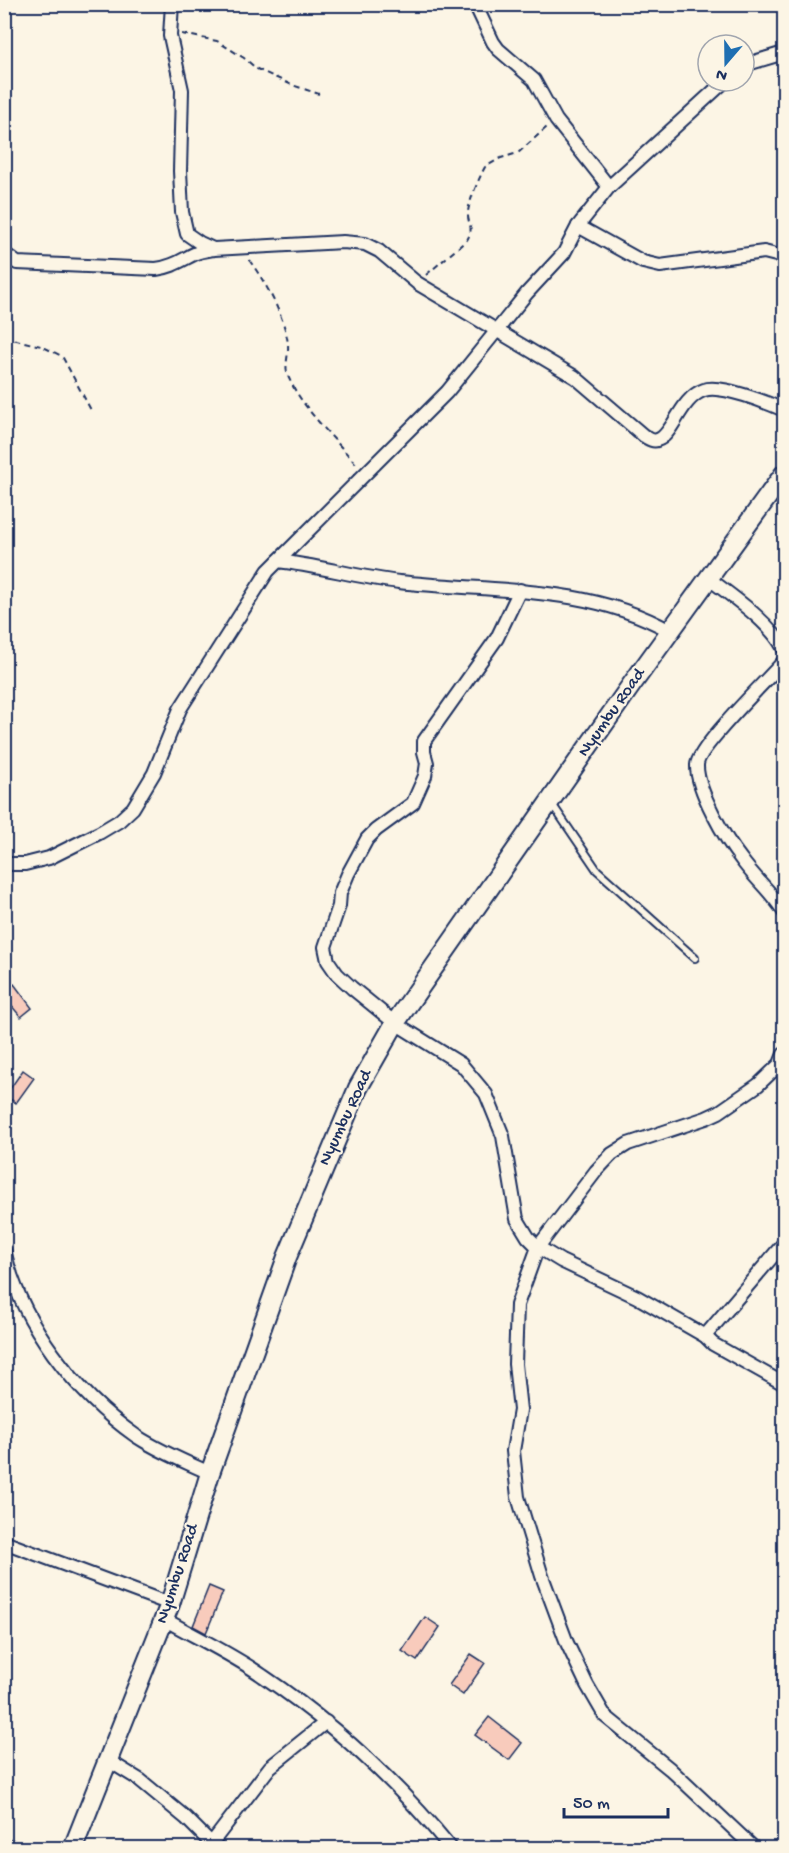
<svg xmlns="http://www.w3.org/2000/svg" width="789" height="1853" viewBox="0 0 789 1853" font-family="'Gochi Hand',sans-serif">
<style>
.building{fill:#f8cbbc;stroke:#1b2f5e;stroke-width:1.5}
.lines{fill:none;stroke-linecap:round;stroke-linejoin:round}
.lane-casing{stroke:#1b2f5e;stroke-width:10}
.street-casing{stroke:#1b2f5e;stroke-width:16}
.secondary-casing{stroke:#1b2f5e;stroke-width:22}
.path{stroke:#1b2f5e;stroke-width:2;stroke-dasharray:6 4.5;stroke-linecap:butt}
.lane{stroke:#fcf5e5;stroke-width:6}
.street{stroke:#fcf5e5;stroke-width:12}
.secondary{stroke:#fcf5e5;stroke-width:18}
.labels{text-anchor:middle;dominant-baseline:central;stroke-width:4.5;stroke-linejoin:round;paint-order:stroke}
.street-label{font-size:18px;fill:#1b2f5e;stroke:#fcf5e5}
</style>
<rect width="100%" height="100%" fill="#fcf5e5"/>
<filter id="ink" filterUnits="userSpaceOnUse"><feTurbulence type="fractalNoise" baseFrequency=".0167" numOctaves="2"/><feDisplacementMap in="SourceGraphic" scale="12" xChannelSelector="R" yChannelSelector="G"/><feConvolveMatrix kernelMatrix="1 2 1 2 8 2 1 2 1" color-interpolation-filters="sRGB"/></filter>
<g filter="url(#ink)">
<g class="building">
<path d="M14,984L32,1008L21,1017L4,997V992Z"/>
<path d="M23,1070L34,1078L16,1103L5,1096Z"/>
<path d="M209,1586L223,1592L206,1633L193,1626Z"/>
<path d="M425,1617L440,1627L417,1661L402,1651Z"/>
<path d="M471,1654L485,1663L463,1695L449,1685Z"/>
<path d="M489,1717L522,1743L509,1760L475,1735Z"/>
</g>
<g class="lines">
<g class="lane-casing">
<path id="lane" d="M552,804L597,870L695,958"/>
</g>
<g class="street-casing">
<g id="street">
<path d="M172,4L170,36L182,90L180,171L182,212L187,234L200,243L213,249"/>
<path d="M475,4L493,42L498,49L534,80L556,120L609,187"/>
<path d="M744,65L784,53"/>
<path d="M578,226L643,262L660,266L764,252L784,257"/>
<path d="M4,253L17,263L156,269C172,267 180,261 194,254C200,251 208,250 214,249L343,242L365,244L379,251L417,283L575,377L644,436C648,438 652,442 657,440C673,436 680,398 704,390C721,384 768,403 784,410"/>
<path d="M278,561L447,392L527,293L564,253L578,226L609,187L725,81"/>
<path d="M708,578C733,597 770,622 784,649"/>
<path d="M520,590L497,638L424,741V752L427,763L425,776L413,803L376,830L367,839L348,874L340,893L339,906L325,947L328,961L337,974L352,988L395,1023L461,1064L486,1094L503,1136L517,1219L528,1237L538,1247L561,1261L637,1297L705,1336L713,1344L784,1384"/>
<path d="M784,661C770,677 697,748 697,765C696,789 726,840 741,859C754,878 773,893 784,912"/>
<path d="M4,864H25L49,858L99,833L119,821L133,808L154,773L180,709L268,571L278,561C319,566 358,577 399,582C491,592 587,584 670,631"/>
<path d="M4,1250C20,1322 76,1394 136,1436C159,1451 185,1462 210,1473"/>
<path d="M705,1336L784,1243"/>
<path d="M4,1542L170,1604"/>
<path d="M164,1619C197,1638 232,1654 263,1676C334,1724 397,1782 451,1848"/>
<path d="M109,1761L140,1780L186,1818L216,1848"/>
<path d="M211,1844L270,1767L326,1722"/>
<path d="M4,1845L14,1848"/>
<path d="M754,1848L670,1769L605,1716L587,1685L567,1643L542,1576L518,1497L513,1451L520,1410L515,1364L517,1305L538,1247L596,1171L612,1154L628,1144L706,1118L719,1112L758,1085L780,1064L784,1054"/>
</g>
</g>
<g class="secondary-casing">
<path id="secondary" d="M73,1848L170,1604L210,1473L287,1257L358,1088L395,1023L632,684L784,474"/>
</g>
<g class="path">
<path d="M182,34L217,41L244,58L257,69L292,85L319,94"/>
<path d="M249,260C265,281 285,317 288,344C289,355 284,366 288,376C301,407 334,438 356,464"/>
<path d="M426,275L467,240C475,226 467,225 468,212C469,201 480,176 485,167L501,158L518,153L547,127"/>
<path d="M4,337L41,346L62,356L92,412"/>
</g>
<use href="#lane" class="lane"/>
<use href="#street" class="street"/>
<use href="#secondary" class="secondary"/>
</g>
</g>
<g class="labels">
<g class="street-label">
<text transform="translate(612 713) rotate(-55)">Nyumbu Road</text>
<text transform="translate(346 1118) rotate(-65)">Nyumbu Road</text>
<text transform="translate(178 1574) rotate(-72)">Nyumbu Road</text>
</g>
</g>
<rect width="789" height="1853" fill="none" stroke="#fcf5e5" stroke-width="24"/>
<rect x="12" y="12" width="765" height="1829" fill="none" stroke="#1b2f5e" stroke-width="2" filter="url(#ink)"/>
<g transform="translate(726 63) rotate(200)"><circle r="28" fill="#fcf5e5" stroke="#a2a6af" stroke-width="1.5"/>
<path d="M0-4.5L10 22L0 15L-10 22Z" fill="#1f6fb2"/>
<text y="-9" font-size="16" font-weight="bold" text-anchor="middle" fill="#1b2f5e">N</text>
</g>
<path d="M564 1808v9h104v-9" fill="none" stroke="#1b2f5e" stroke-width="3"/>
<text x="573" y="1808" font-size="18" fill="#1b2f5e" stroke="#fcf5e5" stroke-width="4.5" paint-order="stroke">50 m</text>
</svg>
